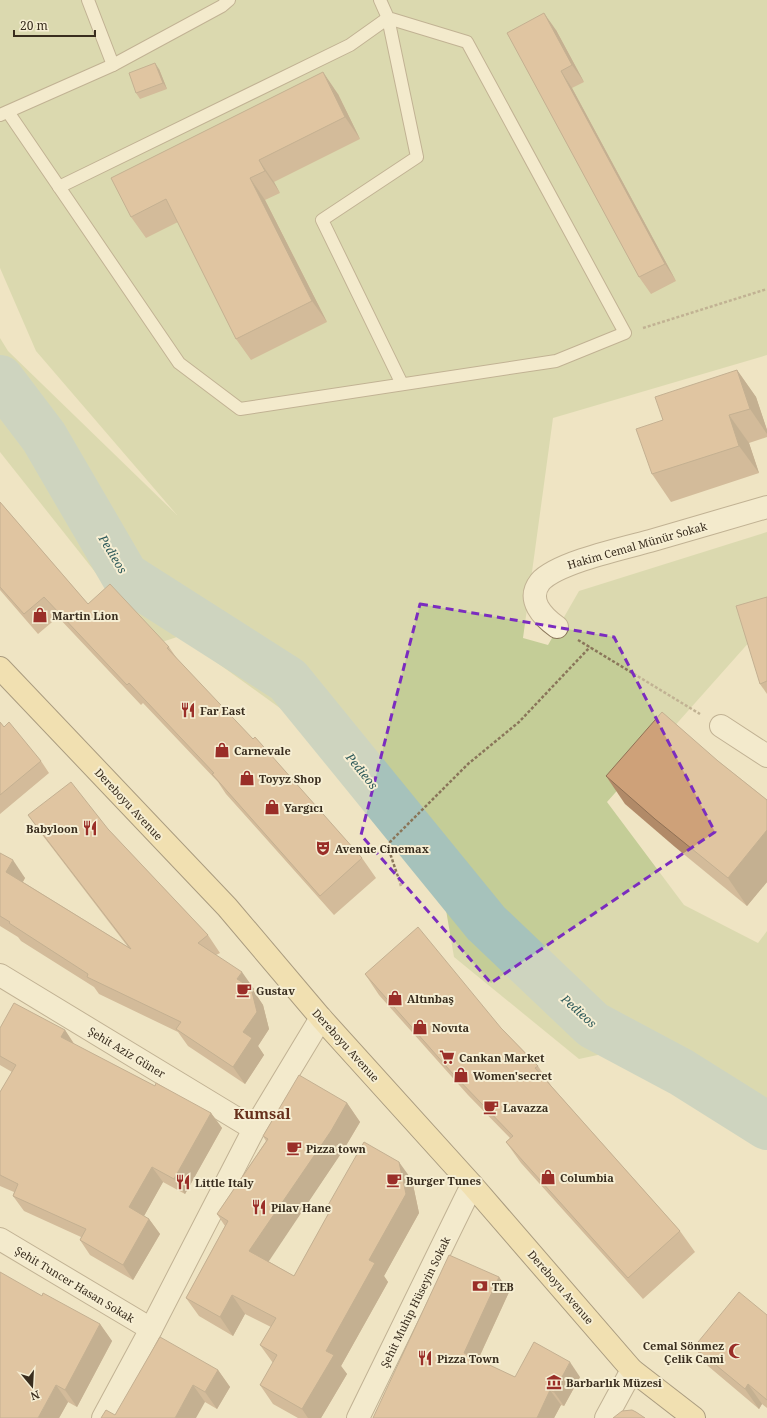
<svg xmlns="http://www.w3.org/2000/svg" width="767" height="1418" viewBox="0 0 767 1418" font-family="'Noto Serif',serif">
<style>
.green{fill:#c4cd97}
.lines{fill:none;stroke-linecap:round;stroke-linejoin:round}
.river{stroke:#a6c2bb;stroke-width:48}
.service-casing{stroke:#8a765a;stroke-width:14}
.minor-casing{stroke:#8a765a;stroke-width:24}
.tertiary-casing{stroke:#8a765a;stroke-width:24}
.primary-casing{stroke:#57442e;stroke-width:24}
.path{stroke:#8a765a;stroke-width:2.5;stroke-dasharray:3 2;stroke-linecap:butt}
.service{stroke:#f9f1d7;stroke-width:12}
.minor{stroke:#f9f1d7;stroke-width:22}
.tertiary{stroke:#f9f1d7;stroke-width:22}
.primary{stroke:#f3dc9b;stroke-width:22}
.wall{fill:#b18a68}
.shaded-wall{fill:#907155}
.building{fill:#cea179;stroke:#907155}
.marked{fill:none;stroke:#7b2cbf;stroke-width:3;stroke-dasharray:8 5;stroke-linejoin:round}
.labels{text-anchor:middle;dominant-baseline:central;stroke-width:4;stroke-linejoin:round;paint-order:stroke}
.street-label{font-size:11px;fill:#392d1e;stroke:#f6eed3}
.poi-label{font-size:11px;font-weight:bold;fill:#392d1e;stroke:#f6eed3;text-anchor:start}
.water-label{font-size:12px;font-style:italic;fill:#2d5959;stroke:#f6eed3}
.district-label{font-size:15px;font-weight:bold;fill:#67301c;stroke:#f6eed3}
</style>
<rect width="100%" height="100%" fill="#efe4c3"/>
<path class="green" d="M0,0H767V355L553,418L523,638L548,645L579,591L767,532V622L607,802L684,905L758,943L767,931V1135L668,1040L579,1059L454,957L445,904L284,711L180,636L153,645L0,452V338L8,351L177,515L36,351L0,268Z"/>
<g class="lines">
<path class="river" d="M0,379L44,437L125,576L288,680L486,923L593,1025L681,1072L767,1126"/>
<g class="service-casing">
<g id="service">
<path d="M88,0L113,65"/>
<path d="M8,112L179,363L240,409L556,361L625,333L467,42L388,18L380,0"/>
<path d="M0,115L113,65L222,6L229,0"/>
<path d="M59,187L350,45L388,18L417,157L322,220L402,384"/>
</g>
</g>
<g class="minor-casing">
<g id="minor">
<path d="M557,627C543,617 526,600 540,582C556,563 624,548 650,541C689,530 728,518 767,507"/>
<path d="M721,726L767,756"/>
<path d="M0,975L254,1129"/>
<path d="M0,1239L151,1329"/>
<path d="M358,1418L472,1185"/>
<path d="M606,1418L632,1370"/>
</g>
</g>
<g class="tertiary-casing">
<path id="tertiary" d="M103,1418L151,1329L254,1129L321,1018"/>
</g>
<g class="primary-casing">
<path id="primary" d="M0,668L227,907L321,1018L472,1185L632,1370L694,1418"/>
</g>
<g class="path">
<path d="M643,328L767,289"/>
<path d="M578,640L700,714"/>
<path d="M401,886L390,853V842L468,764L519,722L590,647"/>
</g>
<use href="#service" class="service"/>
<use href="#minor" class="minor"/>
<use href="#tertiary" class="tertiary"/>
<use href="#primary" class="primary"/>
</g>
<g class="wall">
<path d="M556,30L584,82L572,88L676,281L651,294L639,277L507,33Z"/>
<path d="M159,69L167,89L140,99L136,93Z"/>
<path d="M338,94L360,139L274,182L280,193L265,200L327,322L251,360L236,339L178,222L146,238L131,217Z"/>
<path d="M737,370L756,397L767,430V437L749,443L759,473L671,502L652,474L663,420Z"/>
<path d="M0,502L88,604L169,647L178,660L362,858L376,878L334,915L226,794L218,782L143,703L141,705L58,617L38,634L0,590Z"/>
<path d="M767,597V694L760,684Z"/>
<path d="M0,722L4,727L41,761L49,773L0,814Z"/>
<path d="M718,761L767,800V882L747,906L675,847L625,804L606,776Z"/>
<path d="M28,815L108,829L208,935L220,953L216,955L254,989L253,990L263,1005L269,1029L258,1046L264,1055L245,1084L188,1046L178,1032L99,994L94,987L21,941L18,937L0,926V853L25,878L23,882L128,947L40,832Z"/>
<path d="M365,974L501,1028L538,1066L552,1087L680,1231L695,1252L643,1299L521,1163L506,1142L510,1138L468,1095L379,995Z"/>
<path d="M0,1028L65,1030L75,1045L155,1086L211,1113L222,1128L185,1194L163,1182L144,1216L149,1219L160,1234L133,1280L90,1255L80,1240L81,1237L24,1211L13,1196L14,1192L0,1186V1092L12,1072L0,1065Z"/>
<path d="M347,1103L360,1122L344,1149L268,1261L294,1276L330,1211L327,1207L412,1180L419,1213L384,1276L388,1282L341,1366L347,1374L321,1418H298L273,1404L260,1385L273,1363L260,1345L271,1327L245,1314L233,1336L199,1316L186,1298L225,1226L217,1214L266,1141L263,1136Z"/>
<path d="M499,1277L509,1292L478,1360L515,1377H580L564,1406L561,1405L554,1418H373Z"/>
<path d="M42,1296L100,1324L112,1341L77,1407L68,1402L59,1418Z"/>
<path d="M767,1315V1408L762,1404L759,1409L708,1366L694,1347Z"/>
<path d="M218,1370L230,1387L217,1409L205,1402L115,1415Z"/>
</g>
<g class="shaded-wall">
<path d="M544,13L556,30L584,82L572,65Z"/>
<path d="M155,63L159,69L167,89L163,83Z"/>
<path d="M561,71L572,88L676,281L665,264Z"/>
<path d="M323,72L338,94L360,139L345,117Z"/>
<path d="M259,160L274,182L280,193L265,171Z"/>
<path d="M250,178L265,200L327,322L312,301Z"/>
<path d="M737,370L756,397L767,430V434L750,409Z"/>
<path d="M729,415L749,443L759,473L739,446Z"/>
<path d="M767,830V882L747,906L728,878Z"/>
<path d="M13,860L25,878L18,889L6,872Z"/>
<path d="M242,972L254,989L253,990L263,1005L269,1029L258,1046L264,1055L245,1084L233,1067L243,1032L237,979Z"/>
<path d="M65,1030L75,1046L61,1037Z"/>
<path d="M347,1103L360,1122L344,1149L263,1270L249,1251Z"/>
<path d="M211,1113L222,1128L185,1194L174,1179Z"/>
<path d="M399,1162L412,1180L419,1213L384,1276L388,1282L341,1366L347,1374L321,1418H308L302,1409L326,1351L369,1260Z"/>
<path d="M152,1167L163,1182L140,1223L129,1207Z"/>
<path d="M149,1219L160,1234L133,1280L123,1265Z"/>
<path d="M499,1277L509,1292L474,1368L464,1353Z"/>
<path d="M232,1295L245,1314L233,1336L220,1317Z"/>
<path d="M100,1324L112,1341L77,1407L65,1390Z"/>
<path d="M570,1362L580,1377L564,1406L554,1392Z"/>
<path d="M218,1370L230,1387L217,1409L205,1392Z"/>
<path d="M748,1384L762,1404L759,1409L745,1389Z"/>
<path d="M56,1385L68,1402L59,1418H38Z"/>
<path d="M193,1385L205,1402L196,1418H175Z"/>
<path d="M550,1390L561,1405L554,1418H537Z"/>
</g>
<g class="building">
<path d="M544,13L572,65L561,71L665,264L639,277L507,33Z"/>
<path d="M155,63L163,83L136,93L129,73Z"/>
<path d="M323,72L345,117L259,160L265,171L250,178L312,301L236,339L166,199L131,217L111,178Z"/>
<path d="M737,370L750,409L729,415L739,446L652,474L636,429L663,420L655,397Z"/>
<path d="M0,502L88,604L110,584L169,647L167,648L253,739L255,737L362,858L320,896L212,774L214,773L129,683L127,685L44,597L24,614L0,587Z"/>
<path d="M767,597V681L760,684L736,606Z"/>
<path d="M662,712L718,761L767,800V830L728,878L655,819L606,776Z"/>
<path d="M0,722L4,727L9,722L41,761L0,795Z"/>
<path d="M71,782L108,829L208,935L198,943L242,972L237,979L251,988L257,1012L243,1032L252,1038L233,1067L176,1029L181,1022L87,977L88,974L9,923L10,922L0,916V853L13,860L6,872L131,949L28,815Z"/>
<path d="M418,927L501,1028L538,1066L535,1068L680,1231L628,1278L506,1142L513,1136L453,1074L365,974Z"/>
<path d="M14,1003L65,1030L61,1037L155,1086L156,1083L211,1113L174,1179L152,1167L129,1207L149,1219L123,1265L80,1240L86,1229L13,1196L18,1184L0,1175V1092L16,1065L0,1056V1028Z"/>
<path d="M299,1075L347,1103L331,1131L249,1251L294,1276L331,1209L327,1207L364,1142L399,1162L406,1194L369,1260L375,1263L326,1351L334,1355L302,1409L260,1385L277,1355L260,1345L276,1318L232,1295L220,1317L186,1298L228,1221L217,1214L268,1139L263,1136Z"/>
<path d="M449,1255L499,1277L464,1353L515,1377L534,1342L570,1362L554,1392L550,1390L537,1418H373Z"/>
<path d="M0,1272L42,1296L43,1293L100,1324L65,1390L56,1385L38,1418H0Z"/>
<path d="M739,1292L767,1315V1400L748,1384L745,1389L694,1347Z"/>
<path d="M160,1337L218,1370L205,1392L193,1385L175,1418H101L106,1410L115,1415Z"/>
<path d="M632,1410L636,1412L645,1418H613L622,1411Z"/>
</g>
<path d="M0 0H767V1418H0ZM420,604L614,637L715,832L491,983L361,835Z" fill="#efe4c3" fill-opacity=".55" fill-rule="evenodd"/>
<path class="marked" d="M420,604L614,637L715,832L491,983L361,835Z"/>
<defs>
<g id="shop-bare" transform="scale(1.2)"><path d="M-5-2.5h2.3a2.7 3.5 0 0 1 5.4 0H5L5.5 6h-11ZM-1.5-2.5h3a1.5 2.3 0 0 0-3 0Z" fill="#9a2e28" stroke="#f6eed3" stroke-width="2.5" paint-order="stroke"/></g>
<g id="restaurant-bare" transform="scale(1.2)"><path d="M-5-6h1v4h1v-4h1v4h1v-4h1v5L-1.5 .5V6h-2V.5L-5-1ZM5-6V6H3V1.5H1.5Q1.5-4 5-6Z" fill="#9a2e28" stroke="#f6eed3" stroke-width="2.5" paint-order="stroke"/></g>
<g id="theatre-bare" transform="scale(1.2)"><path d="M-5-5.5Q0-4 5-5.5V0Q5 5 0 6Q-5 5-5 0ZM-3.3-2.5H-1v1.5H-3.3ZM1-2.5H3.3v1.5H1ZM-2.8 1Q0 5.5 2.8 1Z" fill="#9a2e28" stroke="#f6eed3" stroke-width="2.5" paint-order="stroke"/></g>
<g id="cafe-bare" transform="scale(1.2)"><path d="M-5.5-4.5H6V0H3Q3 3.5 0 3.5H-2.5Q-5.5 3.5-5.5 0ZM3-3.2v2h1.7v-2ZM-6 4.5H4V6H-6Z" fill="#9a2e28" stroke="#f6eed3" stroke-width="2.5" paint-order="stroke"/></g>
<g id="supermarket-bare" transform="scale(1.2)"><path d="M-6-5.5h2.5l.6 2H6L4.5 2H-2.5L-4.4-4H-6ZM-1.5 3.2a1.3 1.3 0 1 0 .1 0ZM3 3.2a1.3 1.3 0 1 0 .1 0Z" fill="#9a2e28" stroke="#f6eed3" stroke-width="2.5" paint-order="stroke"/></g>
<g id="bank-bare" transform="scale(1.2)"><path d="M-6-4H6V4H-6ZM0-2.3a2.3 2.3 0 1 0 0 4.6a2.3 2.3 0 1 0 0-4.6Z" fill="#9a2e28" stroke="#f6eed3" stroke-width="2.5" paint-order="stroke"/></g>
<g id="mosque-bare" transform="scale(1.2)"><path d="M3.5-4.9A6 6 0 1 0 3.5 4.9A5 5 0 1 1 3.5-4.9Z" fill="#9a2e28" stroke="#f6eed3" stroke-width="2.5" paint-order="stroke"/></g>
<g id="museum-bare" transform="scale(1.2)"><path d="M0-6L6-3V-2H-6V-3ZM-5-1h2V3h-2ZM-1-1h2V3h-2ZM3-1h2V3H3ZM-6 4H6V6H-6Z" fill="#9a2e28" stroke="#f6eed3" stroke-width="2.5" paint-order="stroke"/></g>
</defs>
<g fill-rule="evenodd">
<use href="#shop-bare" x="40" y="615"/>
<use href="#restaurant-bare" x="188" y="710"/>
<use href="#shop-bare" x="222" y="750"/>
<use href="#shop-bare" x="247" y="778"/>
<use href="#shop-bare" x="272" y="807"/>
<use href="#restaurant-bare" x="90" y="828"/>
<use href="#theatre-bare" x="323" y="848"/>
<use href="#cafe-bare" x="244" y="990"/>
<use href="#shop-bare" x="395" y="998"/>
<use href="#shop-bare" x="420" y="1027"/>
<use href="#supermarket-bare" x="447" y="1057"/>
<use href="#shop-bare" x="461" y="1075"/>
<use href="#cafe-bare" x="491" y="1107"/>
<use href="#cafe-bare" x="294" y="1148"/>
<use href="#shop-bare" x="548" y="1177"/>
<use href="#cafe-bare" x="394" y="1180"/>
<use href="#restaurant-bare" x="183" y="1182"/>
<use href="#restaurant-bare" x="259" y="1207"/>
<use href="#bank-bare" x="480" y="1286"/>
<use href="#mosque-bare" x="736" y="1351"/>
<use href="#restaurant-bare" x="425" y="1358"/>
<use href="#museum-bare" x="554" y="1382"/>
</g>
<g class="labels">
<g class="street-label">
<text transform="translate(637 545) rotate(-16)">Hakim Cemal Münür Sokak</text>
<text transform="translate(129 804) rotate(47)">Dereboyu Avenue</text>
<text transform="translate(346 1045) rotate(48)">Dereboyu Avenue</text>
<text transform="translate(127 1052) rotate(31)">Şehit Aziz Güner</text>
<text transform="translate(75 1284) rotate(31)">Şehit Tuncer Hasan Sokak</text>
<text transform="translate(561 1287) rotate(49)">Dereboyu Avenue</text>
<text transform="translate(415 1302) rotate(-64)">Şehit Muhip Hüseyin Sokak</text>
</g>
<g class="poi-label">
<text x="52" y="615">Martin Lion</text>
<text x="200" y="710">Far East</text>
<text x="234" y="750">Carnevale</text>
<text x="259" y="778">Toyyz Shop</text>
<text x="284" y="807">Yargıcı</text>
<text x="78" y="828" text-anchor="end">Babyloon</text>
<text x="335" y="848">Avenue Cinemax</text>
<text x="256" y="990">Gustav</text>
<text x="407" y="998">Altınbaş</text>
<text x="432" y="1027">Novıta</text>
<text x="459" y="1057">Cankan Market</text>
<text x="473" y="1075">Women'secret</text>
<text x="503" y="1107">Lavazza</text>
<text x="306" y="1148">Pizza town</text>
<text x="560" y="1177">Columbia</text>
<text x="406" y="1180">Burger Tunes</text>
<text x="195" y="1182">Little Italy</text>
<text x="271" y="1207">Pilav Hane</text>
<text x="492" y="1286">TEB</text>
<text x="724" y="1345" text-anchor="end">Cemal Sönmez<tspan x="724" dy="13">Çelik Cami</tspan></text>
<text x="437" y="1358">Pizza Town</text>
<text x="566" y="1382">Barbarlık Müzesi</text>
</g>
<g class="water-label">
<text transform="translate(113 554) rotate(59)">Pedieos</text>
<text transform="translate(362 771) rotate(51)">Pedieos</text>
<text transform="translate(579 1011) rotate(42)">Pedieos</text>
</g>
<g class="district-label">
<text x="262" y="1113">Kumsal</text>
</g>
</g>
<g transform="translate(32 1386) rotate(162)" stroke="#f6eed3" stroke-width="3" paint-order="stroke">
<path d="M0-3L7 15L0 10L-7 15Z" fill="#392d1e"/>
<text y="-6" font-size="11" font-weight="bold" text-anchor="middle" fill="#392d1e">N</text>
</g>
<path d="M14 30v6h81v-6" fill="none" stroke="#392d1e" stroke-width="2"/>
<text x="20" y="30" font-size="12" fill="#392d1e" stroke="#f6eed3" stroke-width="3" paint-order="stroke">20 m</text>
</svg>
